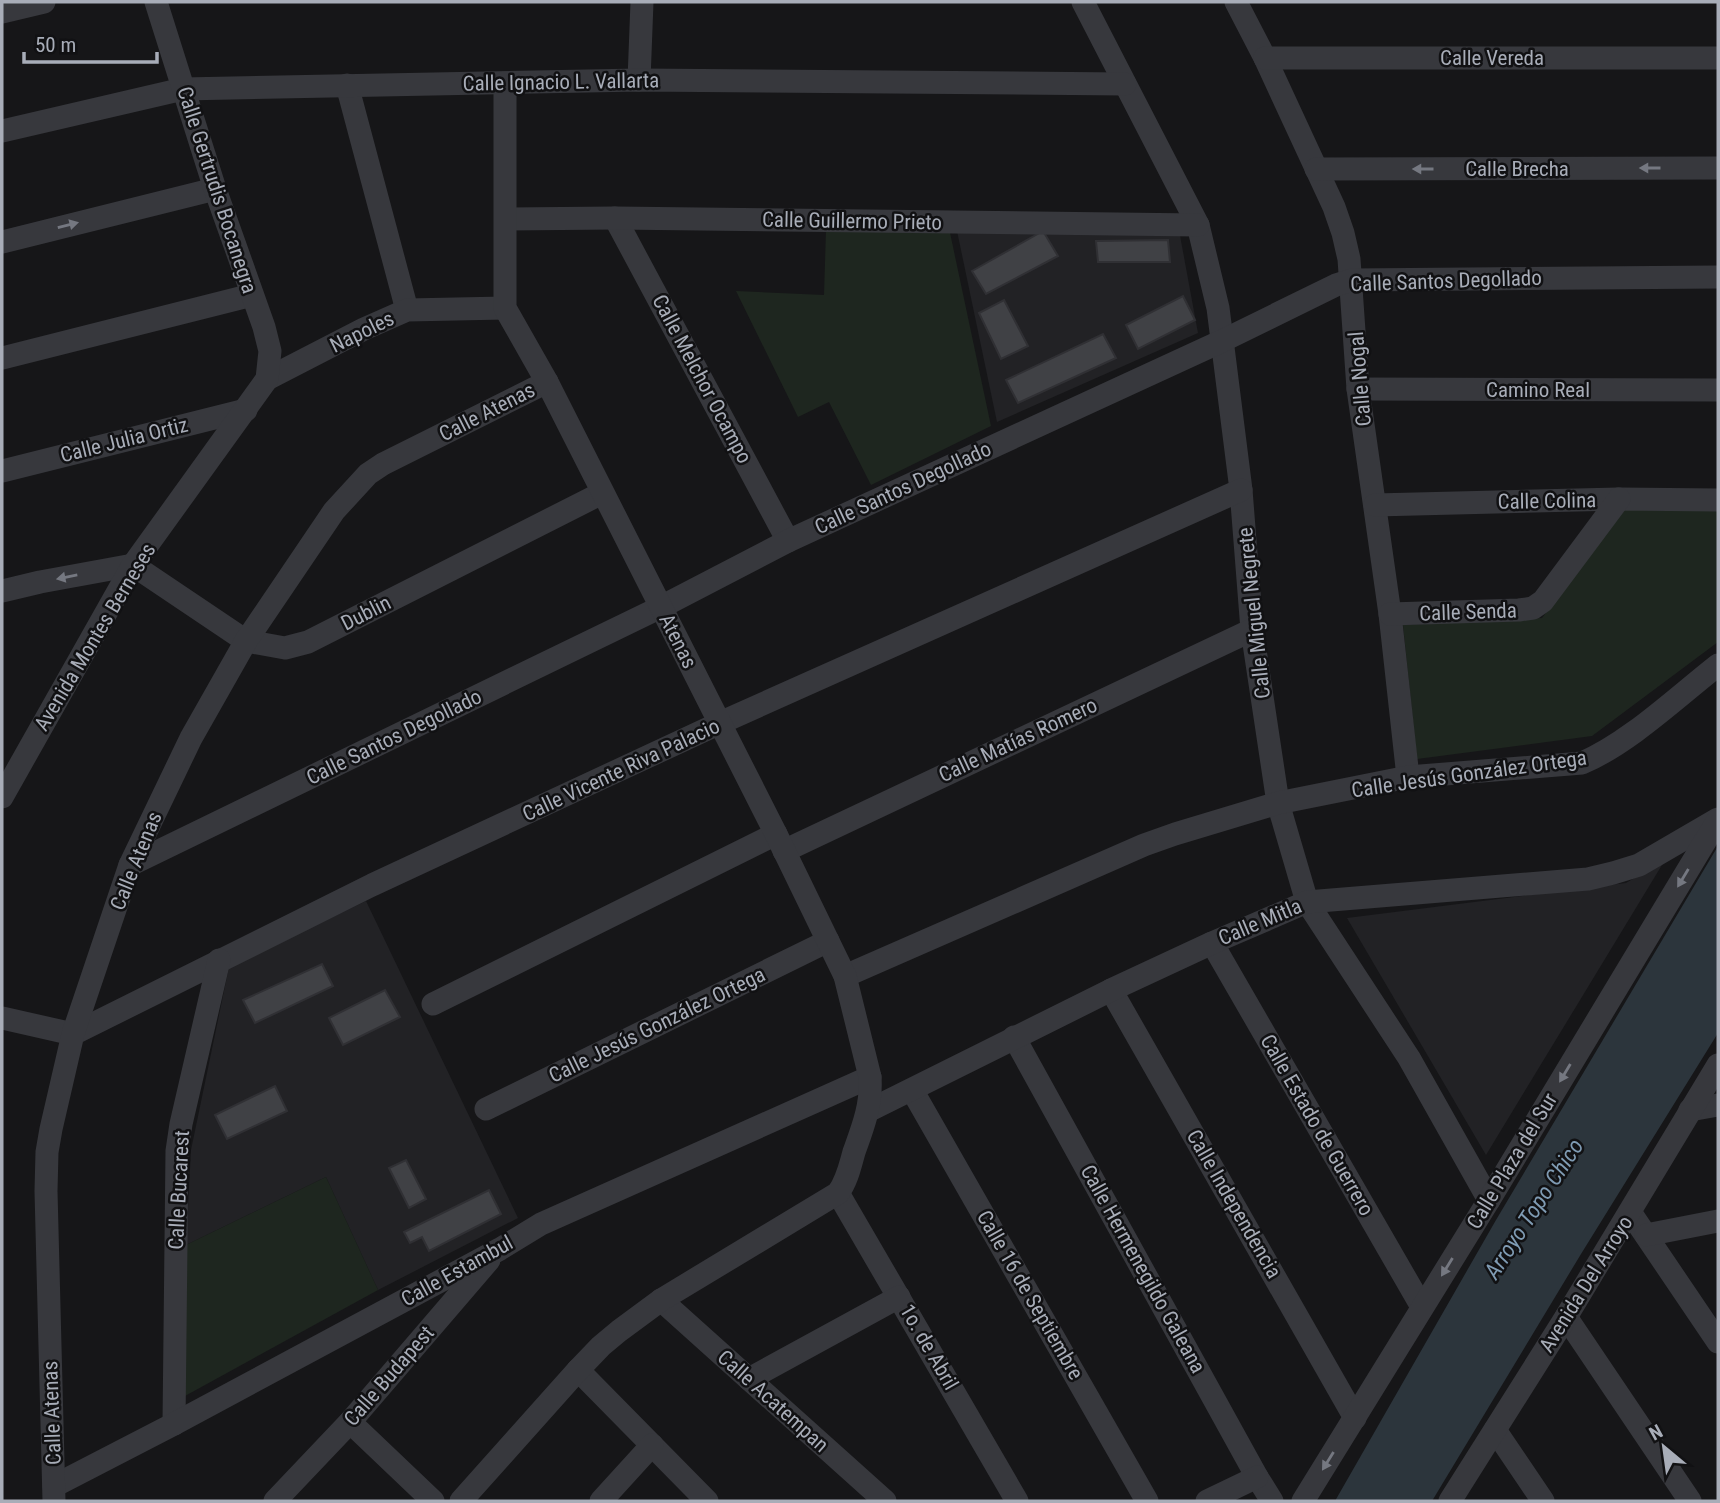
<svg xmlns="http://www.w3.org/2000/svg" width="1720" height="1503" viewBox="0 0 1720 1503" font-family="'Roboto Condensed',sans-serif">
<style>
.built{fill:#222225}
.green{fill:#1e261f}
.water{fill:#2c353c}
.building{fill:#404145;stroke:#303034;stroke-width:2}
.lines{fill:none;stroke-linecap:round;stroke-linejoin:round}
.minor{stroke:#37383d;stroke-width:23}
.oneway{fill:#757881}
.labels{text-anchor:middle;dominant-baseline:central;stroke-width:5;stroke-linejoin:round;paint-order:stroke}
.street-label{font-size:21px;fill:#a8adb8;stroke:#111113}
.water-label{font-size:23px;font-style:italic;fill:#7f9bb3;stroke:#111113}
</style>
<rect width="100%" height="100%" fill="#161618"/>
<g class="built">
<path d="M1179,230L1198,333L997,422L957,231Z"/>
<path d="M1665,860L1486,1155L1347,918L1626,883Z"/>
<path d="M366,901L518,1218L378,1290L326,1177L186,1245L191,1150L229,967Z"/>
</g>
<g class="green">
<path d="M949,228L991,426L871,485L829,402L798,417L736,291L824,295L826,230Z"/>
<path d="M1629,502L1718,505V642L1592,736L1417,759L1403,625L1542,618Z"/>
<path d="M326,1177L378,1290L185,1396L186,1245Z"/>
</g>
<path class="water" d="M1718,846V1033L1581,1254L1432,1501H1335L1496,1220Z"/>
<g class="building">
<path d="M1043,231L1058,256L986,294L972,271Z"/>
<path d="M1168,240L1170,262H1098L1096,241Z"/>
<path d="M1183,296L1195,320L1138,349L1126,325Z"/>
<path d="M1004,300L1028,346L1001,359L979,313Z"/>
<path d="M1103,334L1116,358L1018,403L1006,380Z"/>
<path d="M322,964L333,986L255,1023L243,1000Z"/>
<path d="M385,990L400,1017L343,1045L329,1018Z"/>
<path d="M275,1086L287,1111L227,1139L215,1115Z"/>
<path d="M406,1160L426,1199L409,1208L389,1168Z"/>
<path d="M489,1190L501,1214L429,1251L422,1237L410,1243L404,1232Z"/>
</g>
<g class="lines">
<g class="minor">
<path d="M1083,2L1198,225L1218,308L1241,490L1252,630L1278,803L1307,902L1409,1058L1489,1200"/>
<path d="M1236,2L1265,58L1334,207L1343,233L1349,259L1358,389L1390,614L1408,777"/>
<path d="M2,12L44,2"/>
<path d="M1265,58H1718"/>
<path d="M639,80L642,2"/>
<path d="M347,85L407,310"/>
<path d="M2,131L183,89L639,80L1125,84"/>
<path d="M1316,169L1718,168"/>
<path d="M615,218L788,541"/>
<path d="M506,219L615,218L1198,225"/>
<path d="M2,242L215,189"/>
<path d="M2,358L252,295"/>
<path d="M267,379L364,329L407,310L505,308"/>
<path d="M1358,389L1718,390"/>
<path d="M2,471L246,410"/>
<path d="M1375,505L1619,499L1718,500"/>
<path d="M2,591L40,582L133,565L246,641L285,648L308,642L602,493"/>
<path d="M1390,614L1519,610L1533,608L1543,601L1619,499"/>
<path d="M2,797L133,565L267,379L270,351L264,327L215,189L156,2"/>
<path d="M784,851L1252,630"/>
<path d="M130,865L661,607L788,541L1222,341L1336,285L1352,280L1718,277"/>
<path d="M1212,943L1422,1307"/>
<path d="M845,976L1144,845L1175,834L1278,803L1408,777L1582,763C1629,743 1677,697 1718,665"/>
<path d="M1111,990L1355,1418"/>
<path d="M433,1004L776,834"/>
<path d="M2,1018L73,1034L372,885L720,723L1241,490"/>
<path d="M1014,1037L1257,1477L1272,1501"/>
<path d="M912,1090L1147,1501"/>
<path d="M486,1109L828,941"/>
<path d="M1690,1110L1718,1105"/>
<path d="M868,1111L1111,990L1212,943L1307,902L1588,879L1613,873L1639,865L1718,819"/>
<path d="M838,1193L1017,1501"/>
<path d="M1630,1212L1718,1342"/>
<path d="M1646,1235L1718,1221"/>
<path d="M661,1300L885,1501"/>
<path d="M1566,1317L1690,1501"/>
<path d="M578,1370L707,1501"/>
<path d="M749,1379L899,1297"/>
<path d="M350,1422L433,1501"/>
<path d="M174,1424L177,1151L181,1124L219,960"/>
<path d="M1495,1430L1543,1501"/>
<path d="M54,1486L174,1424L500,1249L541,1224L870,1077"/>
<path d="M54,1501L46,1191L47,1152L51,1129L73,1034L130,865L191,738L246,641L334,511L368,474L383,464L547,382"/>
<path d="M275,1501L350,1422L489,1260"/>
<path d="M461,1501L578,1370L601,1346L619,1331L661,1300L838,1193C847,1181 850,1166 854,1152C863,1127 872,1104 870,1077L845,976L776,834L547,382L505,308V83"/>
<path d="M601,1501L652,1445"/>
<path d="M1207,1501L1257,1477"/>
<path d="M1303,1501L1489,1200L1718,820"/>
<path d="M1450,1501L1566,1317L1718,1065"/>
</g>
</g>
<defs><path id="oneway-solid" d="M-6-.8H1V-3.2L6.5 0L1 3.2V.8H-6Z" transform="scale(1.75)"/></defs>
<g class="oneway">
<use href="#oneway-solid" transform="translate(1650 168) rotate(180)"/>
<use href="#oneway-solid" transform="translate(1423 169) rotate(180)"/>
<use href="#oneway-solid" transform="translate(68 225) rotate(-14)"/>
<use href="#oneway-solid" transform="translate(67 577) rotate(169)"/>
<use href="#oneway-solid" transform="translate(1683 878) rotate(121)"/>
<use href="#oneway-solid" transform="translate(1565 1073) rotate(121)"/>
<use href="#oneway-solid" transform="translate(1447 1267) rotate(122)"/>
<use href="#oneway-solid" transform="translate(1328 1461) rotate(122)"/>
</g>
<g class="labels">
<g class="street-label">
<text x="1492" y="58">Calle Vereda</text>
<text transform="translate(561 82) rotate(-1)">Calle Ignacio L. Vallarta</text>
<text x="1517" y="169">Calle Brecha</text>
<text transform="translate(217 190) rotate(72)">Calle Gertrudis Bocanegra</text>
<text transform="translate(852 221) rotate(1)">Calle Guillermo Prieto</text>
<text transform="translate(1446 281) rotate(-2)">Calle Santos Degollado</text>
<text transform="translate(362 332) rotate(-26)">Napoles</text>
<text transform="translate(702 379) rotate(62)">Calle Melchor Ocampo</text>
<text transform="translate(1360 379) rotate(-95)">Calle Nogal</text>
<text x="1538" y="390">Camino Real</text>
<text transform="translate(487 412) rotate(-27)">Calle Atenas</text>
<text transform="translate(124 440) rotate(-14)">Calle Julia Ortiz</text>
<text transform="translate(903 488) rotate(-25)">Calle Santos Degollado</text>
<text transform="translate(1547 501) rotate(-1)">Calle Colina</text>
<text transform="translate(1468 612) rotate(-2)">Calle Senda</text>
<text transform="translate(366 613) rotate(-27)">Dublin</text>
<text transform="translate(1254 613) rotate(-96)">Calle Miguel Negrete</text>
<text transform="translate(95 637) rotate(-59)">Avenida Montes Berneses</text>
<text transform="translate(678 641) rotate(63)">Atenas</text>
<text transform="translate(394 737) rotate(-26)">Calle Santos Degollado</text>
<text transform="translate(1018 740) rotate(-25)">Calle Matías Romero</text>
<text transform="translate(621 770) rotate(-25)">Calle Vicente Riva Palacio</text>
<text transform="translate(1469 774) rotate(-8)">Calle Jesús González Ortega</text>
<text transform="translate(136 861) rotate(-68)">Calle Atenas</text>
<text transform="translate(1260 922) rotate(-23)">Calle Mitla</text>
<text transform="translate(657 1025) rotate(-26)">Calle Jesús González Ortega</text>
<text transform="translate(1317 1125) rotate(60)">Calle Estado de Guerrero</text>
<text transform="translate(1512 1161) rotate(-59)">Calle Plaza del Sur</text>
<text transform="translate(179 1190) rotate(-87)">Calle Bucarest</text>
<text transform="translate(1234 1204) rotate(60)">Calle Independencia</text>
<text transform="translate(1143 1269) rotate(61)">Calle Hermenegildo Galeana</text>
<text transform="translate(457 1271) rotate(-29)">Calle Estambul</text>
<text transform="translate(1586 1284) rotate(-58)">Avenida Del Arroyo</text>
<text transform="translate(1030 1295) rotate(60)">Calle 16 de Septiembre</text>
<text transform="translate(929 1347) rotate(60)">1o. de Abril</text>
<text transform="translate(389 1376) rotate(-49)">Calle Budapest</text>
<text transform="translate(773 1401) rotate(42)">Calle Acatempan</text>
<text transform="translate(52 1413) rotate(-92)">Calle Atenas</text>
</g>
<g class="water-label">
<text transform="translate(1534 1209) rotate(-57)">Arroyo Topo Chico</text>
</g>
</g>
<rect width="1720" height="1503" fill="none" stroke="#a8adb8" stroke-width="7"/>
<g transform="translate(1664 1447) rotate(331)" stroke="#111113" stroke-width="5" paint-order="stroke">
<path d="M0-5L12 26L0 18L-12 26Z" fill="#a8adb8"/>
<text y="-10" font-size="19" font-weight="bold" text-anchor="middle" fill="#a8adb8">N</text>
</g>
<path d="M24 52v10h133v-10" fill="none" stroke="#a8adb8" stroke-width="3.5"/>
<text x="35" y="52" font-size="21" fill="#a8adb8" stroke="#111113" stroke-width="5" paint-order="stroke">50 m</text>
</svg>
